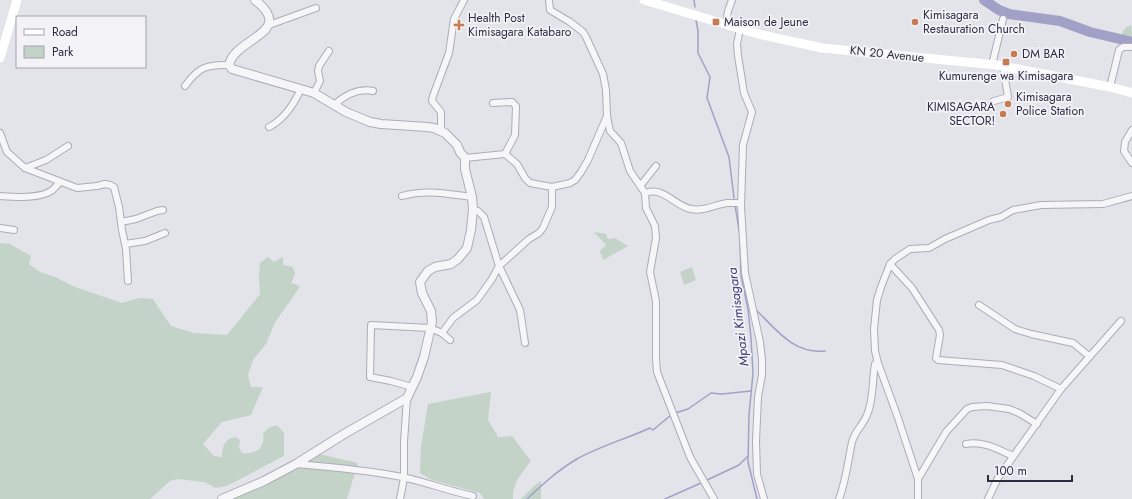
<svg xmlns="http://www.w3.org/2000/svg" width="1132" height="499" viewBox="0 0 1132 499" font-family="Jost,sans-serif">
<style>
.green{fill:#c4d3c8}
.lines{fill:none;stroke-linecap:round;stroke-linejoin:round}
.stream{stroke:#a1a0c7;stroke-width:1.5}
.river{stroke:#a1a0c7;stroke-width:10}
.minor-casing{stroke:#adacb7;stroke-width:8}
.tertiary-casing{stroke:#adacb7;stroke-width:10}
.minor{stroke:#f6f5f8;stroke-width:6}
.tertiary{stroke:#f6f5f8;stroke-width:8}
.secondary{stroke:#fff;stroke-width:9}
.poi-dot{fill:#c67b51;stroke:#f3f2f7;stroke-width:1.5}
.labels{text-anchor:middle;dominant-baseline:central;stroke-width:3.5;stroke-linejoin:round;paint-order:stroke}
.poi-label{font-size:12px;fill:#2f2c41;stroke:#f3f2f7;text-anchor:start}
.street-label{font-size:12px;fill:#2f2c41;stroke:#f3f2f7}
.water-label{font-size:13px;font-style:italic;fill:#3c3872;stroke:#f3f2f7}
</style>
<rect width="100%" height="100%" fill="#e3e3ea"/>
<g class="green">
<path d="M1131,25L1132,35L1131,38H1123L1121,36C1122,31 1127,26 1131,25Z"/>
<path d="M594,232L606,234L608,239L615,238L628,246L603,260L600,251L606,245Z"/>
<path d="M0,243L10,244L31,256L29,264L40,272L55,277L75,287L122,303L139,298L153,299L171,326L194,333L227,335L260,294L259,276L260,263L268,257L274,262L283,257V265L293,267L295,274L291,283L300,286L291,300L275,322L266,344L253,360L248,375L251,387H263L251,415L222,422L203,444L214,456L222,457C222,446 225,438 236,437L240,440L239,448L242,453C254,455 266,448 263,434C267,429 271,425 278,426L284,433V456L227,486L216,488L204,482L178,479L170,481L150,499H0Z"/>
<path d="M692,267L696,280L684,285L680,272Z"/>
<path d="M491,392L488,420L498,437L512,436L531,461C522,473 512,483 513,499H484L480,493L432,480L420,473L421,446L428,404Z"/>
<path d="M315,453L358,463L347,499H228Z"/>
<path d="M541,481V499H521L534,486Z"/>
</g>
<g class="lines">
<g class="stream">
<path d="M694,0L695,7"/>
<path d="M696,20L698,31V53L710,77L707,98L729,157L734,198"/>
<path d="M735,205L740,236L741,276L748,309L751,338L753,373L749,415L748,462L757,499"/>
<path d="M756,310C777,330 793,354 825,351"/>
<path d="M675,413L688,409L711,393L722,394L751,391"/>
<path d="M705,481L739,465L748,456"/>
<path d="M527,499C543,484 558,470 577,459C600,446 626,439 650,428L653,430L671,415"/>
<path d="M665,499L701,483"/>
</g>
<path class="river" d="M984,0L999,10L1009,14L1060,21L1090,32L1132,42"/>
<g class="minor-casing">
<g id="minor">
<path d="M726,24L728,11L732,0"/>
<path d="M269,25L316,8"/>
<path d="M740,29L737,44L738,56L744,93L752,112L743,145L741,206L745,273L760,342L762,360V375L758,397L756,441L757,474L764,499"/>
<path d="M992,65L1003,19"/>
<path d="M185,86C198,68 206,64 229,65"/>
<path d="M1110,87L1119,50L1123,47H1132"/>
<path d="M314,93L320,81L318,71L319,66L329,51"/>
<path d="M994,101L1008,97L1003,67"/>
<path d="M493,103L512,102L516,106L515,135L505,154"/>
<path d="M334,105C345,95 358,88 373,91"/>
<path d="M607,116L610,131L621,143L630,171L645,193L646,208L655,226L656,238L650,272L656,301V359L657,372L690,457L714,499"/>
<path d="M269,127C285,119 294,104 301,89"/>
<path d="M1132,130L1125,142L1124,151L1132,163"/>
<path d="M441,131V112L432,101L433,96L449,53L454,19L464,0"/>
<path d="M0,133L7,152L25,168L77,188L97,186L105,184L110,185L114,187L119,207L122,230L126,249L128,281"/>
<path d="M465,158L505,154L517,164L525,178L530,183L552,187L570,183L575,180L581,172L588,160L607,116L606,90L603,74L586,37L583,32L570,22L550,10L549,0"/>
<path d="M25,168L46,160L68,146"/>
<path d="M641,185L656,166"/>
<path d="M645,193C664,186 674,206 691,209C704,212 716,204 728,203C732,203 737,203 741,203"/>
<path d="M0,196C15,197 38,199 51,191C54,189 57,185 60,182"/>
<path d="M402,196C427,189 447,194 472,197"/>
<path d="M473,209L478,211L484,217L499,266L520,310L525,343"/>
<path d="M121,222L136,219L157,211L163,210"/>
<path d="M0,228L14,230"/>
<path d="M125,244L145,241L165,233"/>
<path d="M890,264L912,288L939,330L940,335L936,358L938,360L1002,365L1034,376L1061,389"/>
<path d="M979,305L1015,329L1031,334L1073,343L1089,356"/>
<path d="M442,333L453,318L477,300L492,279L499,266L529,239L539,233L543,228L552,207V187"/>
<path d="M412,387L391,381L370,377L371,325L430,328L442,333L450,340"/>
<path d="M966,444C984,441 997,449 1013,456"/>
<path d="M296,464C332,467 367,470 402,477C426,482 449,491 473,496"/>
<path d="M918,479L946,432L967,409L972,407L987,406L1009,409L1019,413L1037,424"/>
<path d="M400,499L404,478V442L407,398"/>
<path d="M839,499C846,481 848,461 852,442C855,431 863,425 867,415C874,399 872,381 875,364L878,363"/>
<path d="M918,499V479L898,418L878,363L875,351L874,329L877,300L881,287L890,264L895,259L910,249L929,248L945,239L989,220L1001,217L1013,210L1041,205L1103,204L1132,196"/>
<path d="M988,499L998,478L1061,389L1121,321"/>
</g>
</g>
<g class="tertiary-casing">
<path id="tertiary" d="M222,499L264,481L296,464L344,434L407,398L417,377L424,357L432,322L431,311L422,293L420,282L428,271L435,267L451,264L458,259L467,248L471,230L473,209L472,197L465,169V158L460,152L457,145L445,133L434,128L427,127L381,124L370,122L346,112L314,93L232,69L229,65C234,38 297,33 255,0"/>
</g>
<use href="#minor" class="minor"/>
<use href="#tertiary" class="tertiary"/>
<g class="secondary">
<path d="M644,0L758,34L822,48L997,65L1110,87L1132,93"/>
<path d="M0,58L17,0"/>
</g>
</g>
<g class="poi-dot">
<rect x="712" y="18" width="8" height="8" rx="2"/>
<circle cx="915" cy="22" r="4"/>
<path d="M457 19h4v4h4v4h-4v4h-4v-4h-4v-4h4z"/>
<circle cx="1014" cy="54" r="4"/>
<rect x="1002" y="58" width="8" height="8" rx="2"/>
<circle cx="1008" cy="104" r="4"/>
<circle cx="1003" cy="114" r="4"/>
</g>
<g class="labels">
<g class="poi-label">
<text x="923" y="15">Kimisagara<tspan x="923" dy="14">Restauration Church</tspan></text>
<text x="468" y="18">Health Post<tspan x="468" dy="14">Kimisagara Katabaro</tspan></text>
<text x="724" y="22">Maison de Jeune</text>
<text x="1022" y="54">DM BAR</text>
<text x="1006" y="76" text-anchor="middle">Kumurenge wa Kimisagara</text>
<text x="1016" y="97">Kimisagara<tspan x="1016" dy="14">Police Station</tspan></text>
<text x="995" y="107" text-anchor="end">KIMISAGARA<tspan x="995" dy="14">SECTOR!</tspan></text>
</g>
<g class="street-label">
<text transform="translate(887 54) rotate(6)">KN 20 Avenue</text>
</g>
<g class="water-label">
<text transform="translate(738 317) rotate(-97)">Mpazi Kimisagara</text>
</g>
</g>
<rect x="16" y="16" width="130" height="52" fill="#f3f2f7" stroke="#a5a3ae"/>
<rect x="24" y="29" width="20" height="6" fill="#ffffff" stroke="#a5a3ae"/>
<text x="52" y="36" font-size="12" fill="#2f2c41">Road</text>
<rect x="24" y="46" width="20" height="12" fill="#c4d3c8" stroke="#a5a3ae"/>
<text x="52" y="56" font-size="12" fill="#2f2c41">Park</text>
<path d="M988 475v6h84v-6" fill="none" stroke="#2f2c41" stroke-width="2"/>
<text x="994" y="475" font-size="12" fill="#2f2c41" stroke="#f3f2f7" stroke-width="3" paint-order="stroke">100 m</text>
</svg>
